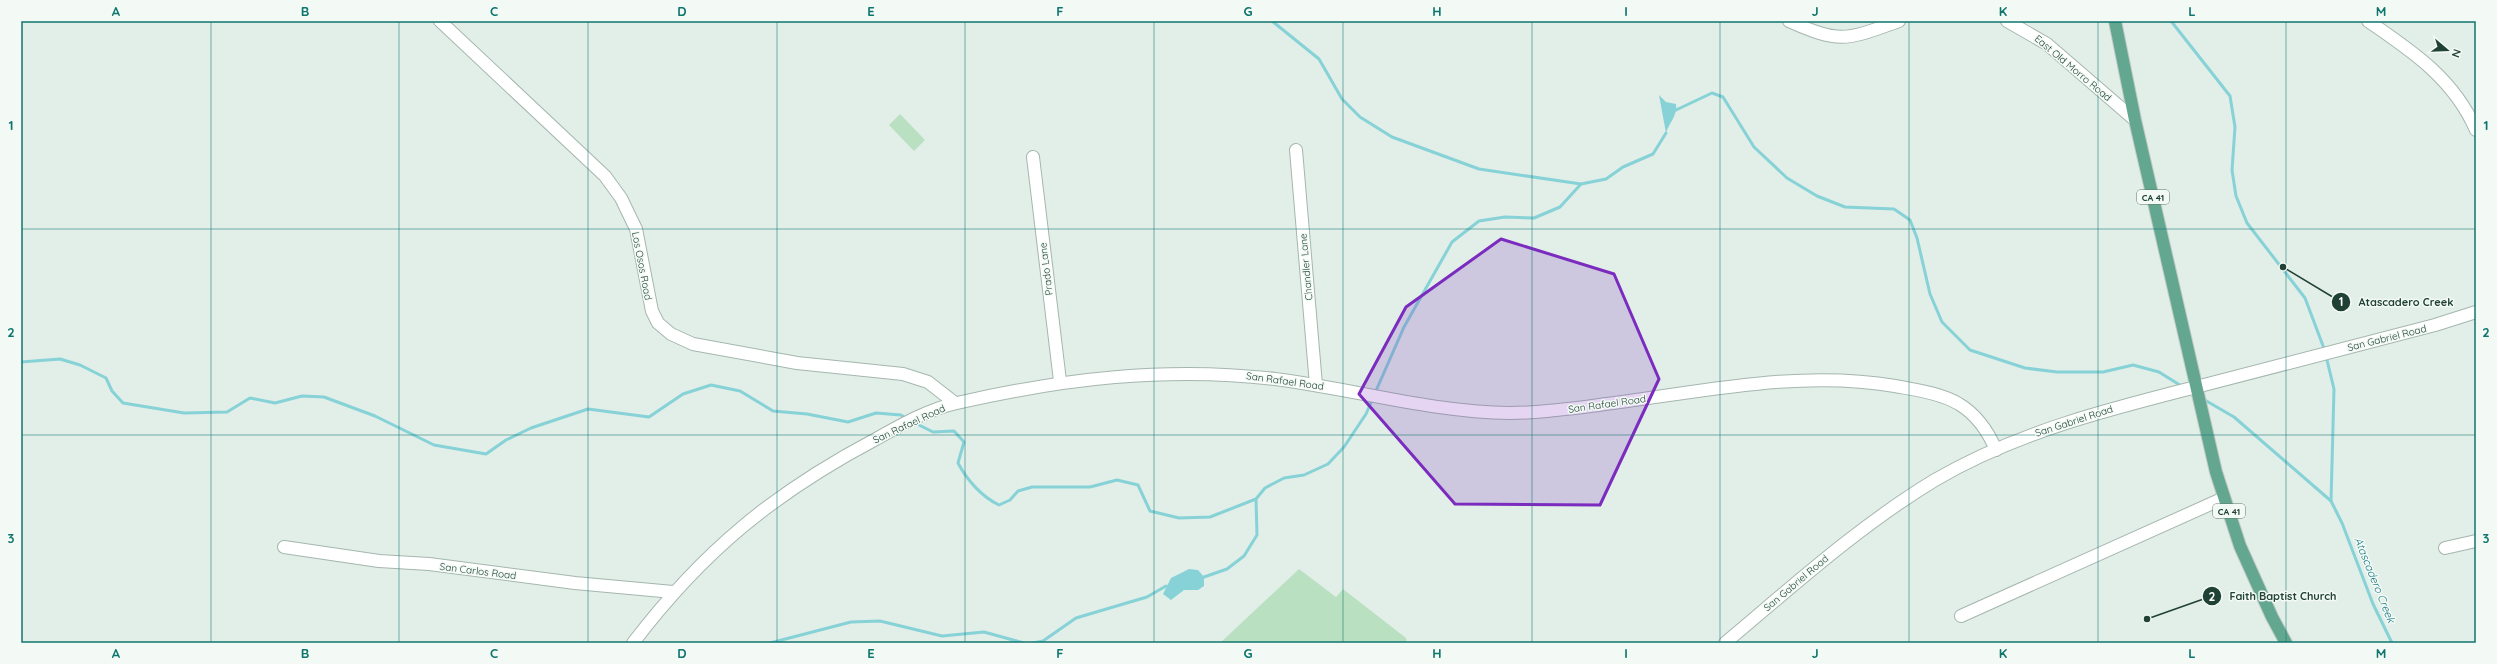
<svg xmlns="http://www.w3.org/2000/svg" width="2497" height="664" viewBox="0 0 2497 664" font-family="Quicksand,sans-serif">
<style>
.green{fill:#b9e1c1}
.water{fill:#86d2d7}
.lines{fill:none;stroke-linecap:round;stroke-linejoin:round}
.stream{stroke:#86d2d7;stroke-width:3}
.minor-casing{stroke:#a4b7af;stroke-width:14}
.major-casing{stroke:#c1cac6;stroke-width:14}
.minor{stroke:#fff;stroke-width:12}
.major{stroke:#63a790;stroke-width:12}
.marked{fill:#7b2cbf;fill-opacity:0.2;stroke:#7b2cbf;stroke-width:3;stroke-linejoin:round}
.grid{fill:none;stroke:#0f766e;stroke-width:1;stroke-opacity:0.55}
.labels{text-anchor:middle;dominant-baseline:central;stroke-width:3;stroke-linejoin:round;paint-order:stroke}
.shield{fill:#f3faf6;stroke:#5f786f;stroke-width:1}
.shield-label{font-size:9px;font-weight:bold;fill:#204135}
.street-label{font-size:10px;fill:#204135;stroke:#f3faf6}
.water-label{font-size:11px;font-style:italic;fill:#157982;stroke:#f3faf6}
.leader{fill:none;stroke:#204135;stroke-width:1.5}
.callout-dot{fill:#204135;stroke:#f3faf6;stroke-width:1.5}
.mark-label{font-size:12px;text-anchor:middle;font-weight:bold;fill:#fff}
.callout-label{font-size:11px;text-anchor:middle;font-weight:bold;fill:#204135;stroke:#f3faf6;stroke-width:3;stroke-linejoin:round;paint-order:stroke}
.neatline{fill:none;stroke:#0f766e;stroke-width:1.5}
.grid-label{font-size:13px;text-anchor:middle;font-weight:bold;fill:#0f766e}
</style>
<rect width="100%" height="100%" fill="#e2eee8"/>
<g class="green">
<path d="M900,114L925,140L914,151L889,125Z"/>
<path d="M1299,569L1336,597L1343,589L1406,638L1407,643H1220Z"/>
</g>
<g class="water">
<path d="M1659,95L1666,102L1676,104C1678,115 1669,123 1666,133Z"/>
<path d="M1189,569L1198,570L1204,577V586L1198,590H1184L1171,600L1163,594L1171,578Z"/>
</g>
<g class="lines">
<g class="stream">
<path d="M1272,21L1319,59L1342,99L1360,117L1392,137L1479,169L1581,184L1606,179L1623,167L1653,154L1666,133"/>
<path d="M2171,21L2230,96L2235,127L2232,170L2236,196L2247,223L2305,298L2325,351"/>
<path d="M1676,110L1712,93L1723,97L1754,147L1787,178L1817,196L1845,207L1894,209L1910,220L1917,238L1930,294L1942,322L1970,350L2025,368L2057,372H2103L2133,365L2159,372L2183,387"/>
<path d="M2326,356L2334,389L2331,501L2342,523L2373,604L2392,643"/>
<path d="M21,362L60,359L80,365L106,378L112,391L123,403L184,413L227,412L250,398L275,403L302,396L324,397L375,416L434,445L486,454L506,440L531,428L588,409L649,417L683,394L711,385L740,391L773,411L807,414L848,422L876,413L901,415L907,419"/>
<path d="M1375,393L1404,327L1452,242L1479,221L1505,217L1534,218L1560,207L1581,184"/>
<path d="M2203,399L2234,417L2331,501"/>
<path d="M913,422L933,432L954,431L964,442L958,463C967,480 982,497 999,505L1010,500L1018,491L1032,487H1090L1117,480L1138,485L1150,511L1179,518L1210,517L1256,499L1265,488L1284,478L1304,475L1328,464L1344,447L1366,414L1373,398"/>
<path d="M1204,577L1227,569L1244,556L1257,535L1256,499"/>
<path d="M770,643L851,622L880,621L942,636L984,632L1024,643"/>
<path d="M1033,643L1043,641L1076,618L1147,597L1166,586"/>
</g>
<g class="minor-casing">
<g id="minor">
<path d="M440,21L605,176L621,198L636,229L652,311L658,323L671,334L693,344L797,363L903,374L928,382L955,403"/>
<path d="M1789,21C1841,44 1846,40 1899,21"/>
<path d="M2007,21L2047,44L2135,120"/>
<path d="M2368,21C2412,51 2454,79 2476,130"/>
<path d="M1296,150L1316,385"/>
<path d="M1033,157L1060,381"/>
<path d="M284,547L379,561L429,564L575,583L673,592"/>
<path d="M2445,548L2476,541"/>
<path d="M1961,616L2224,498"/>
<path d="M633,643C703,551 774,493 876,439C901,425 929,409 957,403C1062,379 1167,366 1275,379C1353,389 1431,412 1510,413C1540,413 1569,409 1599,405C1696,393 1797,369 1895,386C1916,390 1940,393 1959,404C1977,415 1988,431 1996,450"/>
<path d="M1725,643C1793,586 1859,526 1935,480C2017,432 2109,409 2200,386C2279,365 2357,345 2435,325L2476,312"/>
</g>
</g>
<g class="major-casing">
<path id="major" d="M2115,21L2135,120L2216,472L2240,546L2272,617L2286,643"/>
</g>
<use href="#minor" class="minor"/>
<use href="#major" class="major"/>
</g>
<path class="marked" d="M1501,239L1614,274L1659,379L1600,505L1455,504L1359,394L1406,307Z"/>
<path class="grid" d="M211,21V643M399,21V643M588,21V643M777,21V643M965,21V643M1154,21V643M1343,21V643M1532,21V643M1720,21V643M1909,21V643M2098,21V643M2286,21V643M21,229H2476M21,435H2476"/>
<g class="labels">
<g class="shield">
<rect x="2137" y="190" width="32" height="14" rx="3"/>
<rect x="2213" y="504" width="32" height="14" rx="3"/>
</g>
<g class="shield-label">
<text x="2153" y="197">CA 41</text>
<text x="2229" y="511">CA 41</text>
</g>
<g class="street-label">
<text transform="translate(2073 68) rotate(40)">East Old Morro Road</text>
<text transform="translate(642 266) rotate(79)">Los Osos Road</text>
<text transform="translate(1306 267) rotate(-95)">Chandler Lane</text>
<text transform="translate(1046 269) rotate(-97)">Prado Lane</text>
<text transform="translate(2387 338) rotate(-14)">San Gabriel Road</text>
<text transform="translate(1285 381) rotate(8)">San Rafael Road</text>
<text transform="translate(1607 404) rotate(-8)">San Rafael Road</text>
<text transform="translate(2074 421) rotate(-18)">San Gabriel Road</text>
<text transform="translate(909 424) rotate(-25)">San Rafael Road</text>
<text transform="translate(478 571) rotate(7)">San Carlos Road</text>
<text transform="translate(1796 583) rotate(-40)">San Gabriel Road</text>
</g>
<g class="water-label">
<text transform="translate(2375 580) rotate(68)">Atascadero Creek</text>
</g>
</g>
<path class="leader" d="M2283 267L2341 302M2147 619L2212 596"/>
<g class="callout-dot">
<circle cx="2283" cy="267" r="4"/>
<circle cx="2147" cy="619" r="4"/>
<circle cx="2341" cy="302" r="10"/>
<circle cx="2212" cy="596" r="10"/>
</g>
<g class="mark-label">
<text x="2341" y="306">1</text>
<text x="2212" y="601">2</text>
</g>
<g class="callout-label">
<text x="2406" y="306">Atascadero Creek</text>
<text x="2283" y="600">Faith Baptist Church</text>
</g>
<rect width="2497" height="664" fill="none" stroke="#f3faf6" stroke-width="44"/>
<g transform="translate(2447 50) rotate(109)" stroke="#f3faf6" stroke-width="3" paint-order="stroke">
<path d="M0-3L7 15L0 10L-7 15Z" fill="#204135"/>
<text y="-6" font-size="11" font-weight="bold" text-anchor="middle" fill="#204135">N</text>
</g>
<rect x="22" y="22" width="2453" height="620" class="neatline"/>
<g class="grid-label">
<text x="116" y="16">A</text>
<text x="305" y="16">B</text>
<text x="494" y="16">C</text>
<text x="682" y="16">D</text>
<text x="871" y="16">E</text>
<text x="1060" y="16">F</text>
<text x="1248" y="16">G</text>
<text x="1437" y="16">H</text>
<text x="1626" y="16">I</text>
<text x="1815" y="16">J</text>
<text x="2003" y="16">K</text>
<text x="2192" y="16">L</text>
<text x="2381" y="16">M</text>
<text x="11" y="130">1</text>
<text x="2486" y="130">1</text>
<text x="11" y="337">2</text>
<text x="2486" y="337">2</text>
<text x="11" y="543">3</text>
<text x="2486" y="543">3</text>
<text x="116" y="658">A</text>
<text x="305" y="658">B</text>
<text x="494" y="658">C</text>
<text x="682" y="658">D</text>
<text x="871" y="658">E</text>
<text x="1060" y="658">F</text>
<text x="1248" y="658">G</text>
<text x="1437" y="658">H</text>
<text x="1626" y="658">I</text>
<text x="1815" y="658">J</text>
<text x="2003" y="658">K</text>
<text x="2192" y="658">L</text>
<text x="2381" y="658">M</text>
</g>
</svg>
